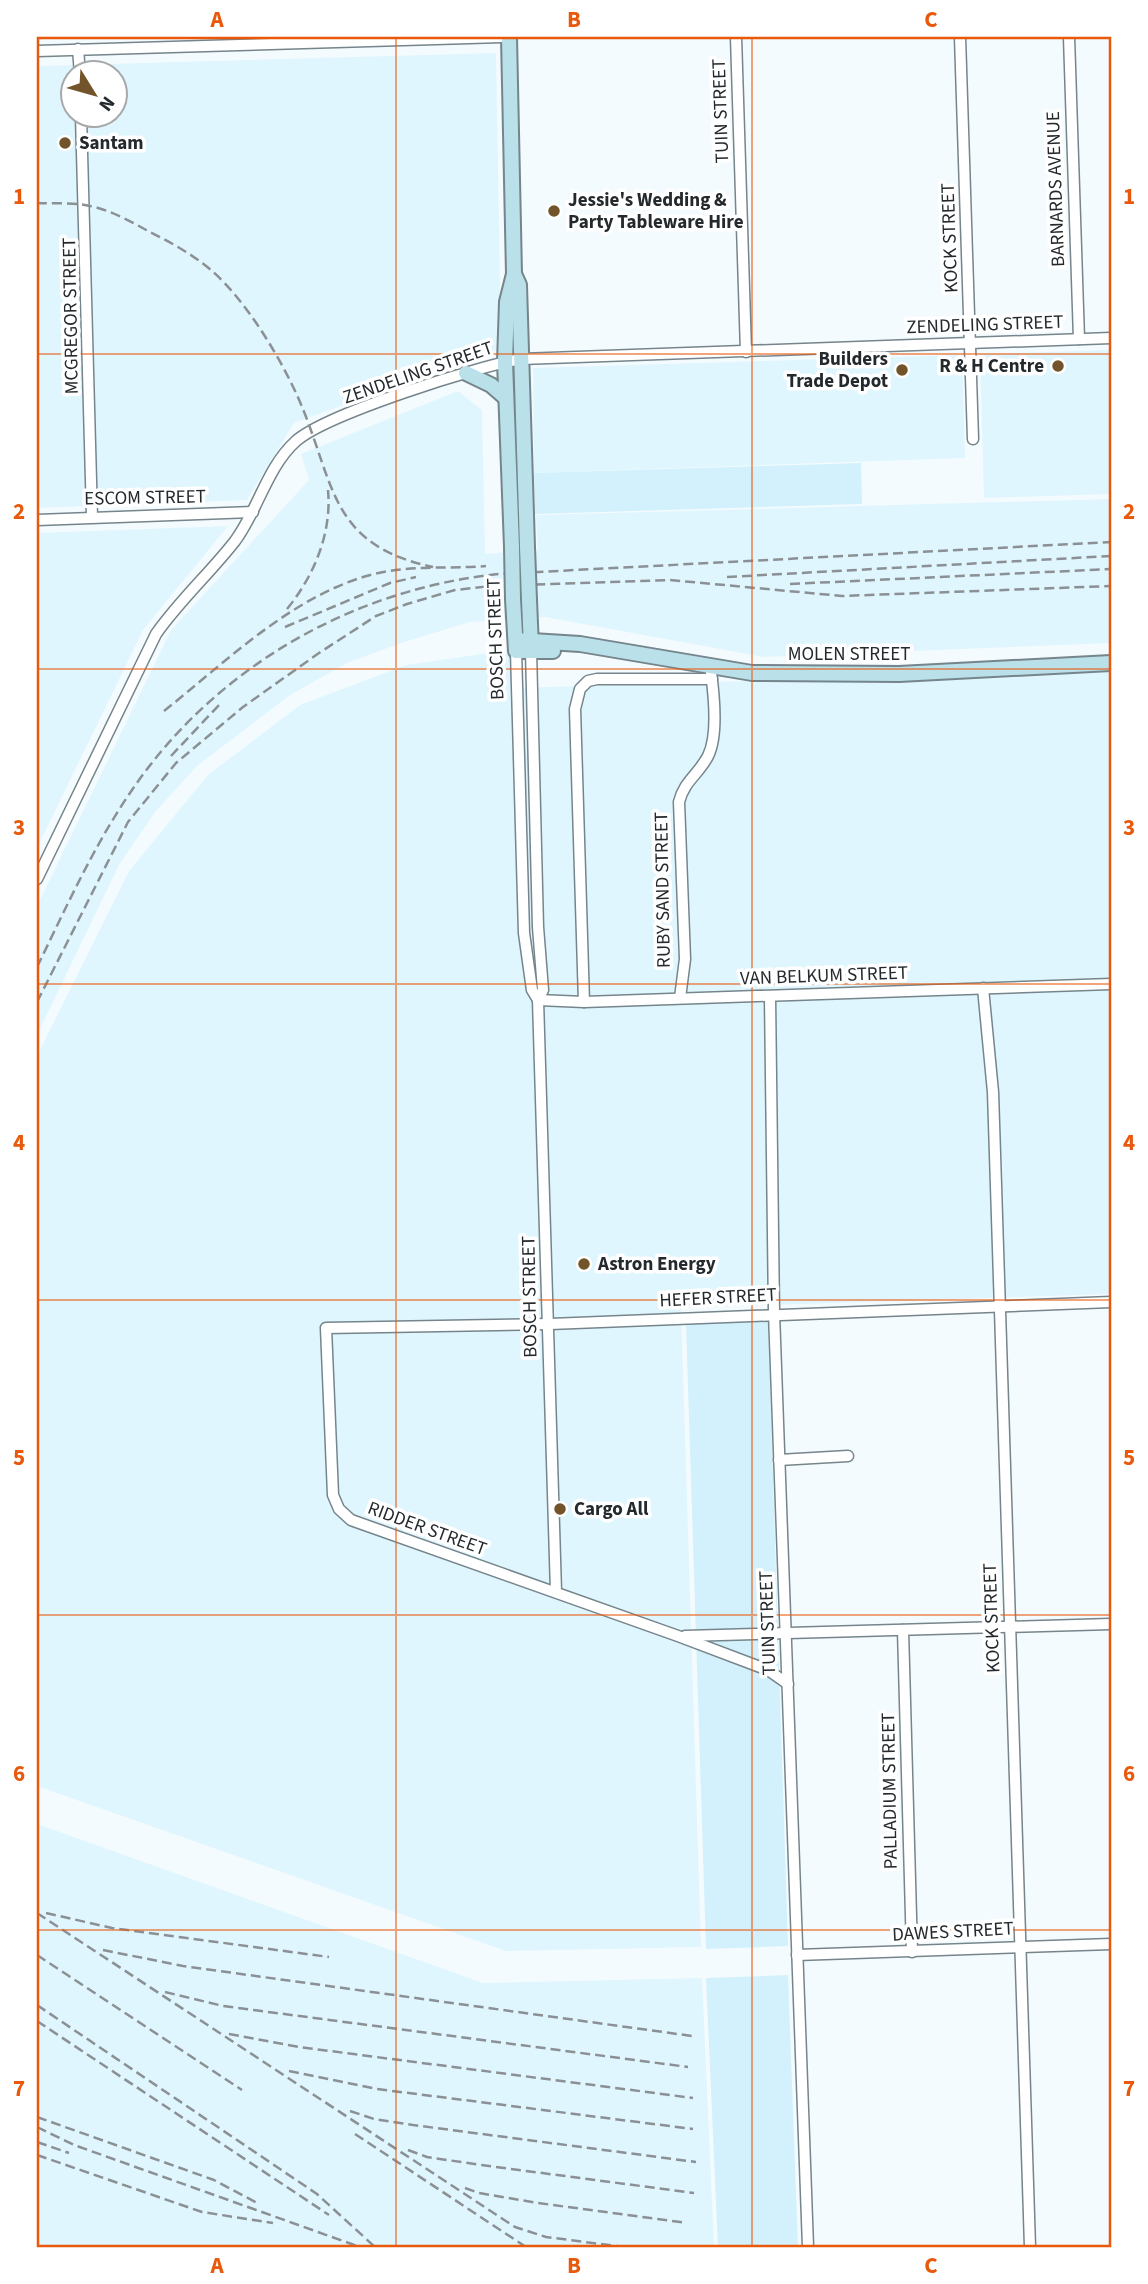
<svg xmlns="http://www.w3.org/2000/svg" width="1148" height="2284" viewBox="0 0 1148 2284" font-family="'Source Sans 3',sans-serif">
<style>
.built{fill:#e0f6fe;fill-rule:evenodd}
.green{fill:#d2f1fc}
.lines{fill:none;stroke-linecap:round;stroke-linejoin:round}
.street-casing{stroke:#75858b;stroke-width:13}
.secondary-casing{stroke:#75858b;stroke-width:18}
.street{stroke:#fff;stroke-width:10}
.secondary{stroke:#bae0ea;stroke-width:14}
.rail{stroke:#8a9093;stroke-width:2.5;stroke-dasharray:10 5;stroke-linecap:butt}
.secondary-bridge-casing{stroke:#75858b;stroke-width:18;stroke-linecap:butt}
.secondary-bridge{stroke:#bae0ea;stroke-width:14}
.grid{fill:none;stroke:#e8590c;stroke-width:2;stroke-opacity:0.55}
.poi-dot{fill:#735329;stroke:#fff;stroke-width:2.5}
.labels{text-anchor:middle;dominant-baseline:central;stroke-width:7;stroke-linejoin:round;paint-order:stroke}
.street-label{font-size:19px;fill:#23292c;stroke:#fff}
.poi-label{font-size:19px;font-weight:bold;fill:#23292c;stroke:#fff;text-anchor:start}
.neatline{fill:none;stroke:#e8590c;stroke-width:2.5}
.grid-label{font-size:23px;text-anchor:middle;font-weight:bold;fill:#e8590c}
</style>
<rect width="100%" height="100%" fill="#f4fbfe"/>
<g class="built">
<path d="M496,53L501,348L294,423L247,500L37,508V66ZM74,74H116V116H74Z"/>
<path d="M1111,350V494L984,498L980,354Z"/>
<path d="M962,355L965,458L534,473L533,368Z"/>
<path d="M458,391L482,410L485,554L538,550L536,515L1111,499V643L764,657L545,617L470,622L404,642L347,663L290,695L197,766L155,812L119,865L37,1035V906L171,630L309,480L301,454Z"/>
<path d="M228,526L143,630L37,848V533Z"/>
<path d="M510,650L512,688L1111,670V1294L681,1308L701,1947L506,1951L37,1786V1056L129,871L208,775L300,705L406,665Z"/>
<path d="M37,1824L483,1983L702,1978L714,2247H37Z"/>
</g>
<g class="green">
<path d="M861,463L862,504L535,514L534,473Z"/>
<path d="M768,1321L788,1946L706,1949L686,1324Z"/>
<path d="M788,1975L798,2247H718L706,1978Z"/>
</g>
<g class="lines">
<g class="street-casing">
<g id="street">
<path d="M736,37L746,352"/>
<path d="M960,37L973,439"/>
<path d="M1069,37L1079,339"/>
<path d="M78,49L80,74"/>
<path d="M37,51L502,37"/>
<path d="M81,116L92,517"/>
<path d="M37,520L253,512"/>
<path d="M516,651L524,933L532,990L538,1000"/>
<path d="M531,651L538,927L543,990L538,1000L556,1592"/>
<path d="M37,879L156,634C180,600 210,573 235,541C258,510 267,467 296,441C327,414 478,366 521,359L1111,338"/>
<path d="M983,988L993,1092L1030,2247"/>
<path d="M770,997L774,1313L808,2247"/>
<path d="M680,998L685,959L679,802C684,781 699,774 708,756C718,736 714,695 711,673"/>
<path d="M538,1000L584,1002L1111,984"/>
<path d="M584,1002L575,709L580,689L588,681L597,679H712"/>
<path d="M779,1460L848,1456"/>
<path d="M903,1630L912,1952"/>
<path d="M685,1636L1111,1624"/>
<path d="M788,1684L768,1670L678,1636L351,1520L339,1509L333,1495L326,1328L550,1324L1111,1302"/>
<path d="M797,1955L1111,1944"/>
</g>
</g>
<g class="secondary-casing">
<g id="secondary">
<path d="M509,37L514,274L507,302L505,362L512,547"/>
<path d="M514,274L519,285L527,547"/>
<path d="M466,373L491,385L506,398"/>
<path d="M513,599L516,651H553"/>
<path d="M529,600L531,647"/>
<path d="M516,640L580,644L752,673L899,674L1111,663"/>
</g>
</g>
<use href="#street" class="street"/>
<use href="#secondary" class="secondary"/>
<g class="rail">
<path d="M37,203C54,204 73,202 90,206C110,210 130,221 148,231C170,242 192,254 211,270C246,300 282,360 300,402C335,484 329,545 433,567"/>
<path d="M727,577L1111,556"/>
<path d="M790,584L1111,569"/>
<path d="M287,609C314,576 332,533 328,490"/>
<path d="M285,627L390,583L416,577"/>
<path d="M164,711C227,661 294,594 374,574C411,565 449,569 486,566"/>
<path d="M171,756L219,705"/>
<path d="M37,967C66,908 94,845 132,790C215,668 352,589 499,574L1111,542"/>
<path d="M37,1002L128,822L176,763L243,707L319,653L376,616L407,604L455,590L491,586L670,580L842,596L1111,586"/>
<path d="M37,1913L515,2227L546,2237L624,2247"/>
<path d="M46,1913L112,1928L329,1957"/>
<path d="M103,1950L183,1966L692,2036"/>
<path d="M37,1955L242,2090"/>
<path d="M165,1992L223,2006L688,2067"/>
<path d="M37,2005L317,2194L375,2247"/>
<path d="M37,2021L329,2215"/>
<path d="M229,2034L299,2047L693,2098"/>
<path d="M289,2071L377,2089L693,2129"/>
<path d="M350,2111L374,2119L413,2125L696,2162"/>
<path d="M37,2117L214,2180L259,2204"/>
<path d="M37,2127L74,2145L360,2247"/>
<path d="M355,2134L526,2247"/>
<path d="M37,2142L69,2153"/>
<path d="M408,2150L427,2157L481,2165L694,2193"/>
<path d="M37,2155L202,2212L273,2223"/>
<path d="M465,2188L479,2193L538,2203L687,2223"/>
</g>
<g class="secondary-bridge-casing">
<g id="secondary-bridge">
<path d="M512,547L513,599"/>
<path d="M527,547L529,600"/>
</g>
</g>
<use href="#secondary-bridge" class="secondary-bridge"/>
</g>
<path class="grid" d="M396,37V2247M752,37V2247M37,354H1111M37,669H1111M37,984H1111M37,1300H1111M37,1615H1111M37,1930H1111"/>
<g class="poi-dot">
<circle cx="65" cy="143" r="7"/>
<circle cx="554" cy="211" r="7"/>
<circle cx="1058" cy="366" r="7"/>
<circle cx="902" cy="370" r="7"/>
<circle cx="584" cy="1264" r="7"/>
<circle cx="560" cy="1509" r="7"/>
</g>
<g class="labels">
<g class="street-label">
<text transform="translate(721 111) rotate(-92)">TUIN STREET</text>
<text transform="translate(1056 189) rotate(-92)">BARNARDS AVENUE</text>
<text transform="translate(950 238) rotate(-92)">KOCK STREET</text>
<text transform="translate(71 316) rotate(-91)">MCGREGOR STREET</text>
<text transform="translate(985 325) rotate(-2)">ZENDELING STREET</text>
<text transform="translate(418 373) rotate(-19)">ZENDELING STREET</text>
<text transform="translate(145 498) rotate(-1)">ESCOM STREET</text>
<text transform="translate(496 639) rotate(-92)">BOSCH STREET</text>
<text x="849" y="654">MOLEN STREET</text>
<text transform="translate(663 890) rotate(-91)">RUBY SAND STREET</text>
<text transform="translate(824 976) rotate(-2)">VAN BELKUM STREET</text>
<text transform="translate(530 1297) rotate(-91)">BOSCH STREET</text>
<text transform="translate(718 1298) rotate(-3)">HEFER STREET</text>
<text transform="translate(427 1529) rotate(20)">RIDDER STREET</text>
<text transform="translate(992 1618) rotate(-92)">KOCK STREET</text>
<text transform="translate(768 1623) rotate(-92)">TUIN STREET</text>
<text transform="translate(890 1791) rotate(-91)">PALLADIUM STREET</text>
<text transform="translate(953 1932) rotate(-3)">DAWES STREET</text>
</g>
<g class="poi-label">
<text x="79" y="143">Santam</text>
<text x="568" y="200">Jessie's Wedding &amp;<tspan x="568" dy="22">Party Tableware Hire</tspan></text>
<text x="888" y="359" text-anchor="end">Builders<tspan x="888" dy="22">Trade Depot</tspan></text>
<text x="1044" y="366" text-anchor="end">R &amp; H Centre</text>
<text x="598" y="1264">Astron Energy</text>
<text x="574" y="1509">Cargo All</text>
</g>
</g>
<rect width="1148" height="2284" fill="none" stroke="#ffffff" stroke-width="77"/>
<g transform="translate(94 94) rotate(127)"><circle r="33" fill="#ffffff" stroke="#a7a9ab" stroke-width="2"/>
<path d="M0-5L12 26L0 18L-12 26Z" fill="#735329"/>
<text y="-10" font-size="19" font-weight="bold" text-anchor="middle" fill="#23292c">N</text>
</g>
<rect x="38" y="38" width="1072" height="2208" class="neatline"/>
<g class="grid-label">
<text x="217" y="27">A</text>
<text x="574" y="27">B</text>
<text x="931" y="27">C</text>
<text x="19" y="204">1</text>
<text x="1129" y="204">1</text>
<text x="19" y="519">2</text>
<text x="1129" y="519">2</text>
<text x="19" y="835">3</text>
<text x="1129" y="835">3</text>
<text x="19" y="1150">4</text>
<text x="1129" y="1150">4</text>
<text x="19" y="1465">5</text>
<text x="1129" y="1465">5</text>
<text x="19" y="1781">6</text>
<text x="1129" y="1781">6</text>
<text x="19" y="2096">7</text>
<text x="1129" y="2096">7</text>
<text x="217" y="2273">A</text>
<text x="574" y="2273">B</text>
<text x="931" y="2273">C</text>
</g>
</svg>
